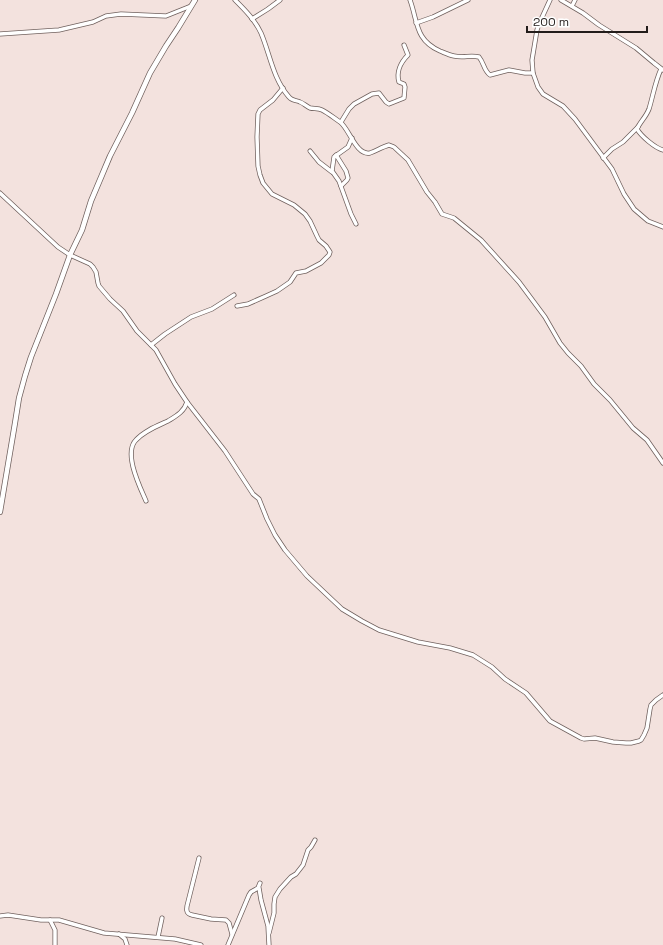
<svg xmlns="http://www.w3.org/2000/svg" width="663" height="945" viewBox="0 0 663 945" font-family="'Space Grotesk',sans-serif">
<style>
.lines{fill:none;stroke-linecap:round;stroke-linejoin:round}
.minor-casing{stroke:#70615e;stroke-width:5}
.secondary-casing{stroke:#70615e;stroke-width:6}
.minor{stroke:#fff;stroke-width:3.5}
.secondary{stroke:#fff;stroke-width:4.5}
</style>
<rect width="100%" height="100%" fill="#f3e2de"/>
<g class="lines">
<g class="minor-casing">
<g id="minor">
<path d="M235,0C245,10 255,20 261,33C270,54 273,79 289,97C292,101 296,100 300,102C303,103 306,106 310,108C314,109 318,108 322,110C328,113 334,118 340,122C349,128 356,156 370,153C376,151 382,147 389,145L394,147L408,160L427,192L435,202L442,214L454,218L481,240L519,282L545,317L560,343L568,353L581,366L594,384L610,400L633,428L647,440L663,463"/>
<path d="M410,0C418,22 415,40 440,51C445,53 449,55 454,56C463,58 471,55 479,57C484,63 484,71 490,75L509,70L525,73H533"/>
<path d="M550,0L539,24L537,30L532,60L533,73L538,87L543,94L563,106L575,119L612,169L624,194L634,209L648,221L663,227"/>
<path d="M561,0L583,13L599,25L636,48L654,63L663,70"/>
<path d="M572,6L575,0"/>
<path d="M252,19L268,9L280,0"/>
<path d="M416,23L433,17L468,0"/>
<path d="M0,34L59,30L93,22L106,16L121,14L166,16L191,6"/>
<path d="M661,69C655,82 653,96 649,109C646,117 640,122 637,129C641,136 655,148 663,150"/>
<path d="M341,122L349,109L354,104L372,94L379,93L386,102L389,104L404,98L405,87L404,84L399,82C396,72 401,62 408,55L404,45"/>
<path d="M352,138L348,147L334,157L332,171L339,181L351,214L356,224"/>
<path d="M310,151L319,162L332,172"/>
<path d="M336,155L346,171L348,178L347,180L341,186"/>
<path d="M603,158L612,149L623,142L638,127"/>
<path d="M0,193L58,247L70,255L90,264L93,267L96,272L98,283L99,286L110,299L123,311L137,331L156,350L175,384L187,402L225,451L253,494L259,499L267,519L275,535L285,550L307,576L342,609L362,621L379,630L418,642L450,648L473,655L492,667L505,679L526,693L550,721L581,738L584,739L595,738L613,742L626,743H631L639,741L641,740L644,735L647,728L650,709L651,705L656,700L663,695"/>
<path d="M237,306L248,304L266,296L277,291L290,282L296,273L306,271L321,263L329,255L330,252L326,246L319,240L317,236L310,221L305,214L294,205L272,194L263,183L260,175L258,166L257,137L258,114L260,110L273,100L283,88"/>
<path d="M151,345L165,334L191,317L212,309L234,295"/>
<path d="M146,501C140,487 123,453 136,440C144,431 157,426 168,421C176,416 184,412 187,402"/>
<path d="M199,858L187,906C186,911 187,914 192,915L211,919L226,920L229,923L232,934"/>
<path d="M259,888L261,900L268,926L269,945"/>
<path d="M0,916L8,915L41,920H59L104,933L175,939L201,945"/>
<path d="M50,920L55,930V945"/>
<path d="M269,933L274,913V904L275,897L280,889L291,877L296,874L303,865L308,850L311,847L315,840"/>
<path d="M119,934L125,939L127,945"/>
<path d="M158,937L162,918"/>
<path d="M228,945L249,895L251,892L258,888L260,883"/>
</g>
</g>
<g class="secondary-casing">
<path id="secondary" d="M0,512L15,423L19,398L25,376L31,357L56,294L70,255L82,230L91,201L102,175L110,156L132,113L150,73L166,46L178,28L195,0"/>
</g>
<use href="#minor" class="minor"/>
<use href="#secondary" class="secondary"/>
</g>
<path d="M527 26v6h120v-6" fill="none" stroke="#221c1a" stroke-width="2"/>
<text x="533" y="26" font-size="12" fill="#221c1a" stroke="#ffffff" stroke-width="3" paint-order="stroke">200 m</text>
</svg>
